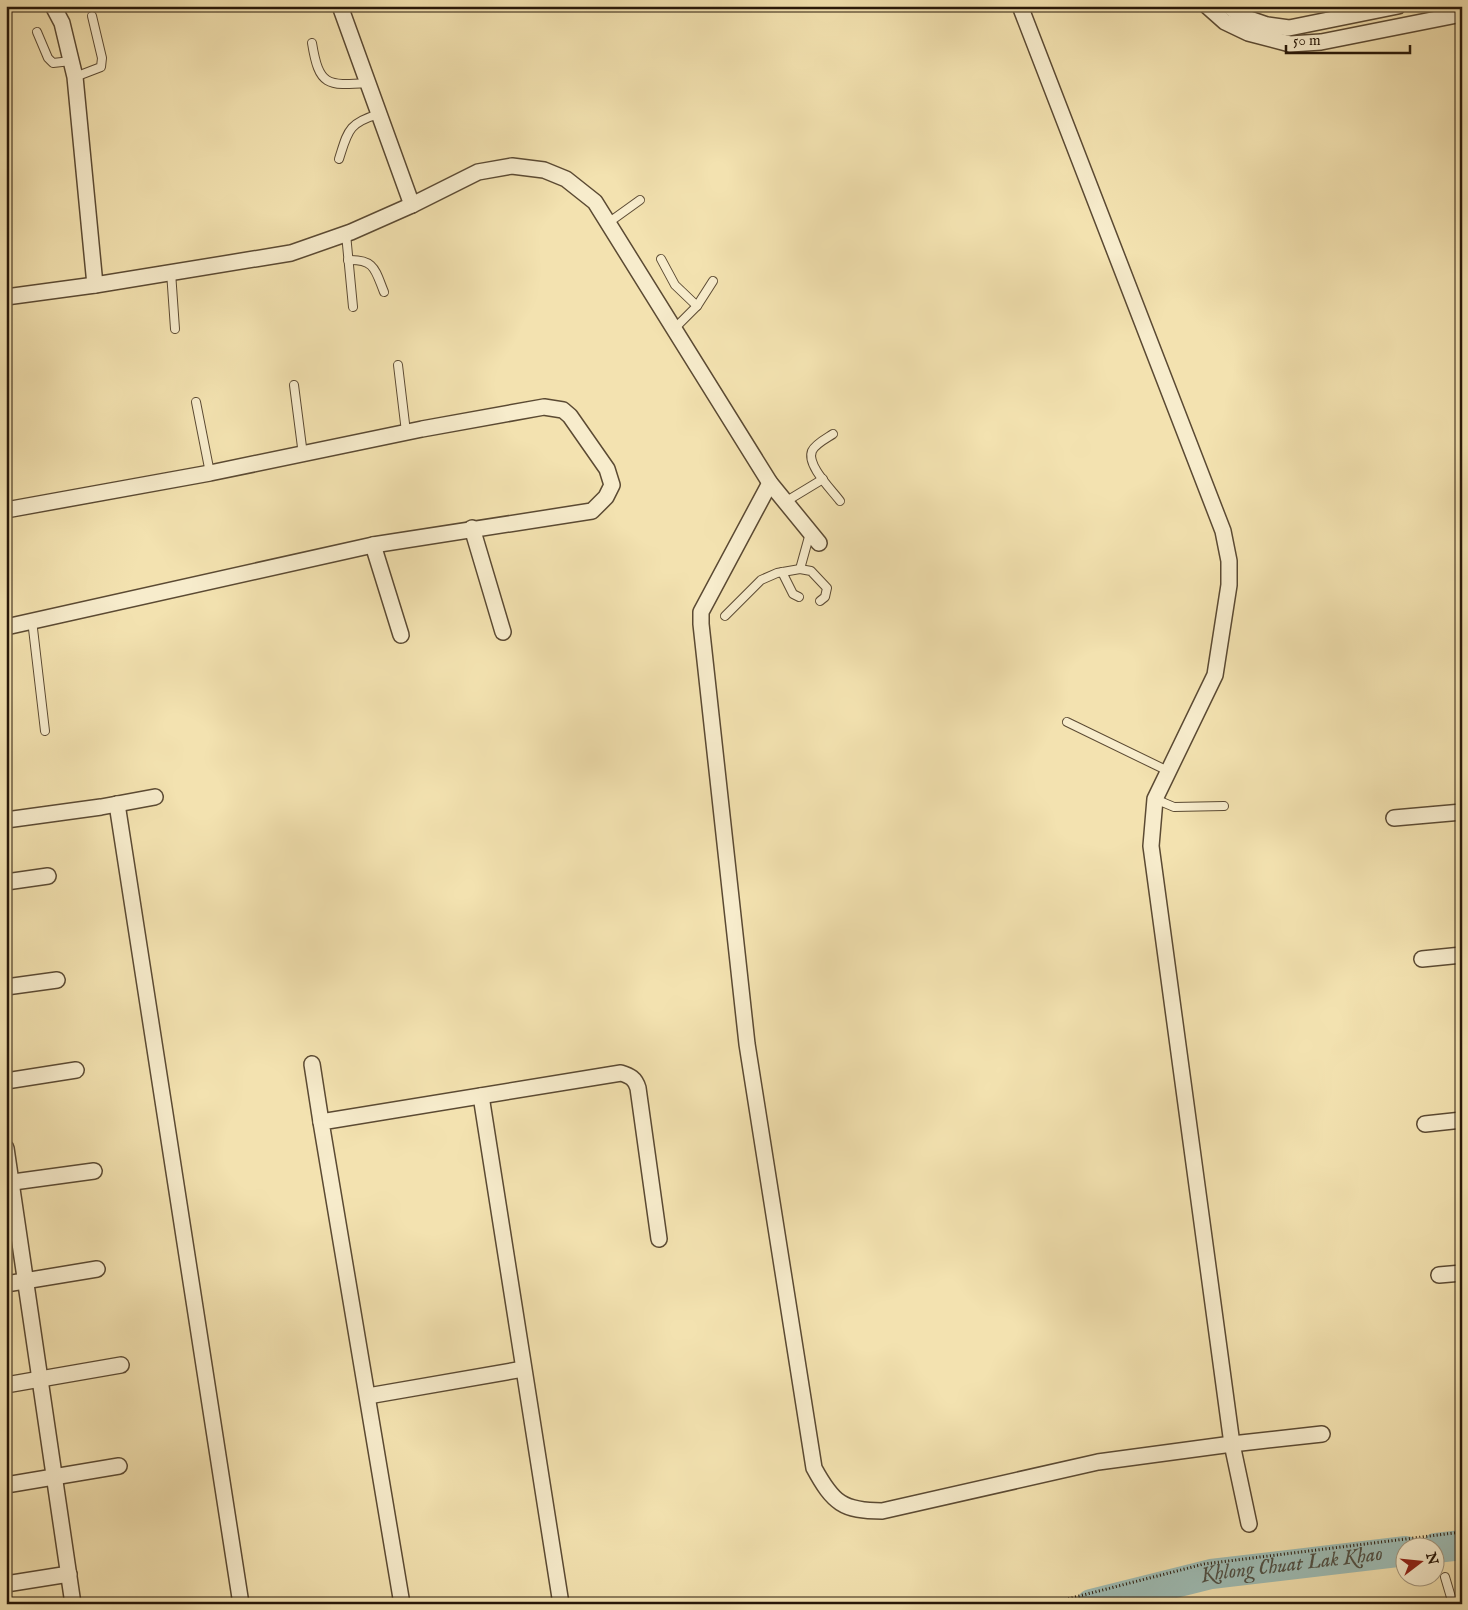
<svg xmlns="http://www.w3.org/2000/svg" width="1468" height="1610" viewBox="0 0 1468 1610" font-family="'IM FELL English',serif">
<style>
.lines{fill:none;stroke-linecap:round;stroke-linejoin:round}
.river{stroke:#9ebcb4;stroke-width:30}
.lane-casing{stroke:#5b4a33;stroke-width:10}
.street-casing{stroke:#5b4a33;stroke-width:18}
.path{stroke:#281809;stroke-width:3;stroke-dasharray:1 2.5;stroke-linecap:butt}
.lane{stroke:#f7eccc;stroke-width:8}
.street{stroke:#f7eccc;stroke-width:15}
.labels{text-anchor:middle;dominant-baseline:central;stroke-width:4;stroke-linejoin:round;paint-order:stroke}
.water-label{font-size:21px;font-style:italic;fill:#515145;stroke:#f7eccc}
</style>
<rect width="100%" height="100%" fill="#f3e2b0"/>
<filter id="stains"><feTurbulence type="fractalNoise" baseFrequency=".004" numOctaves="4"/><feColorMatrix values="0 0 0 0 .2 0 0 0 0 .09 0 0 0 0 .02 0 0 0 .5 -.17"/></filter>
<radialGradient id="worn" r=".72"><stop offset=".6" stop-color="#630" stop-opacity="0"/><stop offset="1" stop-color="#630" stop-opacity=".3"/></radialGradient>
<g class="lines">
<g class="river">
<path d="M1436,1548L1462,1545"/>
<path id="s1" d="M1091,1604L1211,1574L1406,1551"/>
</g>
<g class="lane-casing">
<g id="lane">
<path d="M37,32L48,58L53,63L71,61"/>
<path d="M312,43C319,86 327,86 367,83"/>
<path d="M75,77L101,67L102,58L92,16"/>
<path d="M339,159C348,131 348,123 379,114"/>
<path d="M608,223L640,200"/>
<path d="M346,234L353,307"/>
<path d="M661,259L675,285L697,306"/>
<path d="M348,260C375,259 375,270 384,292"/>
<path d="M171,272L175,329"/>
<path d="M674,329L697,306L713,281"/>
<path d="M398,365L406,432"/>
<path d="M294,385L303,455"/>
<path d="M196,402L210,473"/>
<path d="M833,434C827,438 815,444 812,451C806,465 832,490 840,501"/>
<path d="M785,502L823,479"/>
<path d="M800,569L810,533"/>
<path d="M782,572L793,594L799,597"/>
<path d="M725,616L761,580L777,573L800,569L811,571L827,588L825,597L820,601"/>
<path d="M32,620L45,731"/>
<path d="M1067,722L1168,771"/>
<path d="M1155,799L1174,807L1224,806"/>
<path d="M1445,1577L1453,1604"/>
</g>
</g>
<g class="street-casing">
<g id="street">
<path d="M53,6L62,23L75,77L95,285"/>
<path d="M340,6L412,205"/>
<path d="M1020,6L1223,531L1229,561V585L1215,675L1155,799L1151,846L1232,1444L1249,1524"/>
<path d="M1207,6L1225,22L1248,33L1290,44L1321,42L1462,14"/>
<path d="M1229,6L1241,16L1267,25L1289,28L1398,6"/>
<path d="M6,297L95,285L291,253L351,232L412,205L478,172L512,166L544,170L566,179L595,202L770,483L819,543"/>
<path d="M770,483L701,612V624L747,1044L814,1468C833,1503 843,1511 882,1511L1098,1462L1232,1444L1322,1434"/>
<path d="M6,510L210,473L422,429L544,407L563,410L570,416L607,469L612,485L606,497L592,511L373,545L6,627"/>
<path d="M472,528L503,632"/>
<path d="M373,545L401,635"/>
<path d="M117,804L241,1604"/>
<path d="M1394,818L1462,812"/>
<path d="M6,820L101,807L155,797"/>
<path d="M6,882L48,876"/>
<path d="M1422,959L1462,955"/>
<path d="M6,987L57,980"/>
<path d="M312,1064L321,1122"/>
<path d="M6,1081L76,1070"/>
<path d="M481,1096L561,1604"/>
<path d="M1425,1124L1462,1120"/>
<path d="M6,1148L73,1604"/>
<path d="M6,1183L94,1171"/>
<path d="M1439,1275L1462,1273"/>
<path d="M6,1284L97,1269"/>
<path d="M6,1385L121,1365"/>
<path d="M368,1396L523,1369"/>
<path d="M6,1485L119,1466"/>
<path d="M6,1584L69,1574"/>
<path d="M402,1604L321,1122L621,1073C630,1076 635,1078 638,1088L659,1239"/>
</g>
</g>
<path class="path" d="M1048,1604L1204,1564L1462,1532"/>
<use href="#lane" class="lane"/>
<use href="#street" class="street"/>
</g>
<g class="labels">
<g class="water-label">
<text stroke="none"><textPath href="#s1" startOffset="205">Khlong Chuat Lak Khao</textPath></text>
</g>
</g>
<rect width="1468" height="1610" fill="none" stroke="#f3e2b0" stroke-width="25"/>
<rect x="8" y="8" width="1453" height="1595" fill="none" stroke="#281809" stroke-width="2.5"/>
<rect x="12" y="12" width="1443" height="1585" fill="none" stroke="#281809"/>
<g transform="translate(1420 1562) rotate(74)"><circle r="24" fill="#f7eccc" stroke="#a4977e"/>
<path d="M0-4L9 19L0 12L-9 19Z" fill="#8f2418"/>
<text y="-8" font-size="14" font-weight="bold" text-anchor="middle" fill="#281809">N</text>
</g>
<path d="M1286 45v8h124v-8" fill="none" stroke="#281809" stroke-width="2.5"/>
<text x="1293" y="45" font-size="15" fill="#281809" stroke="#f7eccc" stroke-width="4" paint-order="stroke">50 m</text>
<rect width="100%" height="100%" filter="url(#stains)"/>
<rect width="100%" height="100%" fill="url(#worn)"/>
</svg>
